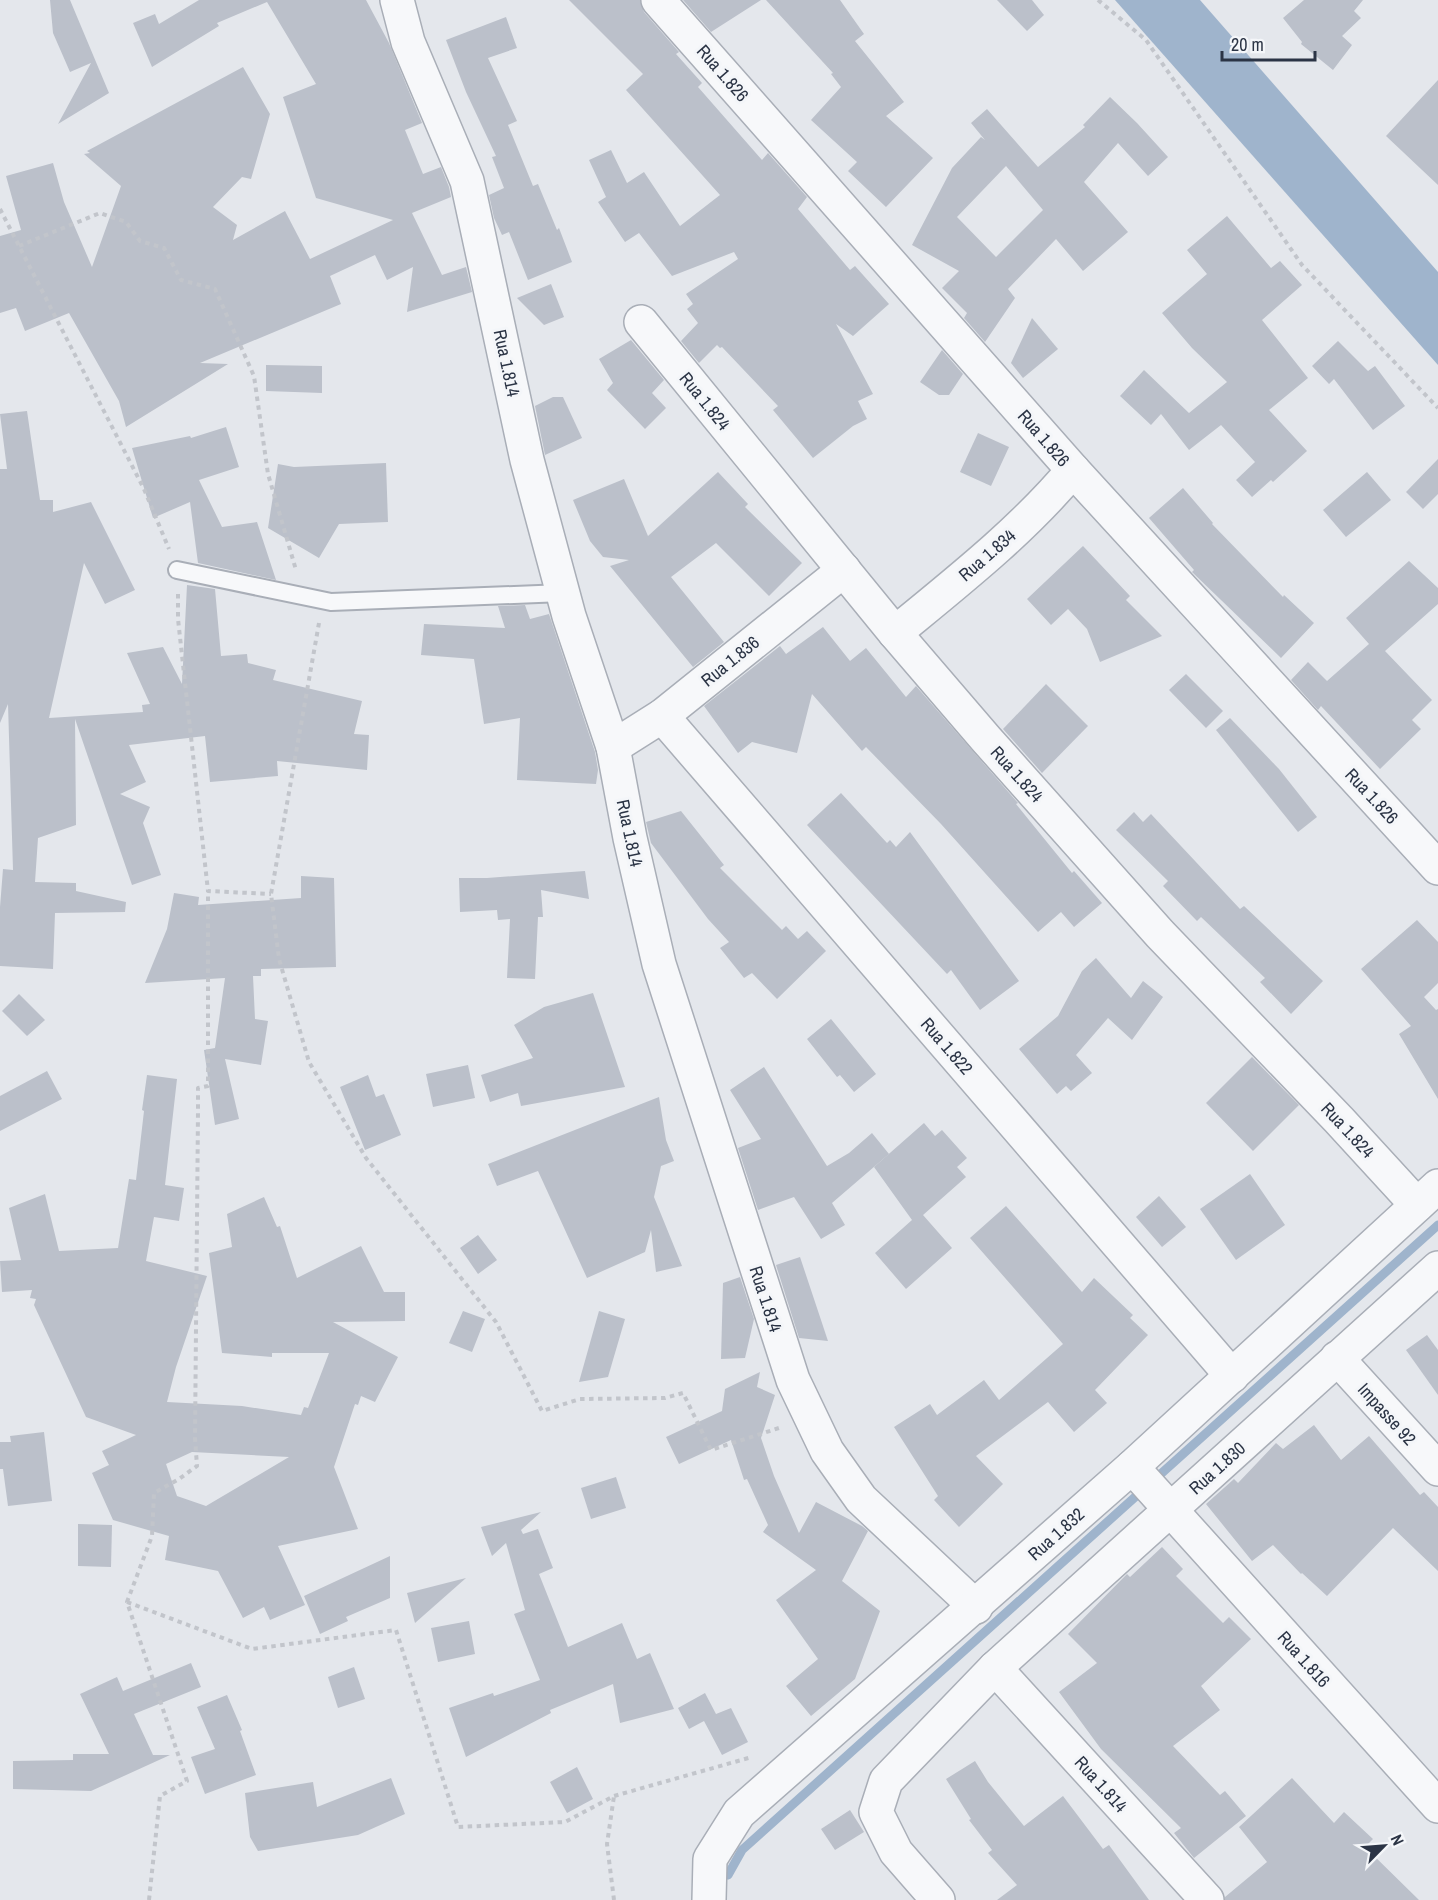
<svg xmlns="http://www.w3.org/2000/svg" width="1438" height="1900" viewBox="0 0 1438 1900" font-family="'Archivo Narrow',sans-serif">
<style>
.water{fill:#9fb4cc}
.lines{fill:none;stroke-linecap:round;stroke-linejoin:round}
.stream{stroke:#9fb4cc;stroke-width:9}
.building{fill:#bbc0ca;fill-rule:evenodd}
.lane-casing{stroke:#a9aeb7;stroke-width:20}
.street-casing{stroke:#a9aeb7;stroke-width:36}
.path{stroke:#c2c5cb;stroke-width:4;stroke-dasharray:4.5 4.5;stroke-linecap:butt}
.lane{stroke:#f7f8fa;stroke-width:16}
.street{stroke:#f7f8fa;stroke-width:33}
.labels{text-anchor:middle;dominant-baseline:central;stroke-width:6;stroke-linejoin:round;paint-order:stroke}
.street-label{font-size:18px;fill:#2b3445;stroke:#f4f6f9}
</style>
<rect width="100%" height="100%" fill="#e4e7ec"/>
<path class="water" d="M1115,0H1200L1438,272V365Z"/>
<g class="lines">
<path class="stream" d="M728,1875L742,1850L1438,1225"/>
</g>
<g class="building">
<path d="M50,0H70L109,93L58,124L91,63L70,72L53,33Z"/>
<path d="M199,0H366L389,43L422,123L405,130L423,174L441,167L449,187L451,197L412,213L442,275L466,267L472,292L407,312L413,267L387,280L375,255L330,276L341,304L200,363L228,364L126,427L119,401L69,313L25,331L16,308L0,313V236L21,230L6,176L53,163L64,202L92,267L121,186L84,154L90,153L87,151L243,67L270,114L251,179L242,177L213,207L237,225L233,240L285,211L310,259L393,220L316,198L283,97L316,84L267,2L217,23L219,26L152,67L133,23L155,14L159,24Z"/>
<path d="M569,0H640L644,12L679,52L676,54L702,83L698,87L762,160L768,153L807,197L798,209L850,270L855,266L889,304L853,336L836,324L873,394L858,401L867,419L853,426L813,458L773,410L778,406L722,347L720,348L717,345L699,363L681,341L698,323L687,309L693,304L686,294L738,259L734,252L672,276L639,233L625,242L598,202L606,197L589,160L611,150L627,183L644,172L680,226L720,195L626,90L643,74Z"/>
<path d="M683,0H761L711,32Z"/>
<path d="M766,0H840L864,34L855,41L904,102L886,116L933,158L886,207L848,171L857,162L811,120L841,87L831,74L833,73Z"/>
<path d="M997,0H1032L1044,15L1027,31Z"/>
<path d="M1304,0H1363L1354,11L1361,18L1342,36L1352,45L1333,70L1301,44L1302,42L1283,18Z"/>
<path d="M506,17L517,48L488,58L517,121L508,125L533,186L538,184L557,230L559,228L572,262L528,280L509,232L502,235L494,218L489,195L504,188L492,157L496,156L466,92L446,40Z"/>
<path d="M1438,80V185L1386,136Z"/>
<path d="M1110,97L1137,123L1168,157L1148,176L1118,143L1084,182L1128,232L1083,271L1056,239L1008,289L1015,298L985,342L964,318L967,313L942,288L959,271L912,245L952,168L981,137L985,140L971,123L987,109L1038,167L1085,127L1083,125ZM1006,166L1043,210L996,257L957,217Z"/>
<path d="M1227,216L1271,268L1280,261L1302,285L1262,320L1308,378L1269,410L1307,451L1273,482L1271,480L1252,497L1236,480L1255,462L1221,425L1189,450L1161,414L1151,425L1120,396L1144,370L1189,413L1227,382L1192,348L1162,313L1207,274L1187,250Z"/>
<path d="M551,284L564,317L544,325L517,298Z"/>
<path d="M1032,318L1058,349L1023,378L1011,363Z"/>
<path d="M631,340L664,380L652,393L666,408L645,429L607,390L613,383L599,359Z"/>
<path d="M1338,341L1368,371L1375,366L1405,406L1373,430L1334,379L1329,384L1312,366Z"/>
<path d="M942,350L963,374L949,395H939L920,382Z"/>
<path d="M266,365L322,366V393L266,391Z"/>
<path d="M553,397H563L582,438L545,455L535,406Z"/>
<path d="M27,411L40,500H53V512L91,502L135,590L105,604L84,563L49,718L143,712L142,705L150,704L127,653L163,647L182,684L187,585L215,589L221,656L247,654L248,663L276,670L273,680L362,701L354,734L369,735L367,770L277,761L278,776L210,782L205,736L129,745L146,782L120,794L150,807L143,823L161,875L132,885L75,719L76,825L38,838L35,882L76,883V891L126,902L125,912L55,913L53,969L0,966V907L3,869L13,870L8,704L0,723V469H7L0,414Z"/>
<path d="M226,427L239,467L199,480L222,527L257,522L276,580L198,563L190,502L153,518L132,448L190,436L191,438Z"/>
<path d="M978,433L1009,447L991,486L960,472Z"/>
<path d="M1438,459V494L1423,509L1406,492Z"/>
<path d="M386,463L388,522L339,524L319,558L268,528L278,464L294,467Z"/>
<path d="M718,472L748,504L745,507L802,563L769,596L716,543L671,577L724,642L693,667L610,566L629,560L603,557L590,541L573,500L624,479L648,536Z"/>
<path d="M1367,472L1391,500L1346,537L1323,510Z"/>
<path d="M1183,488L1213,523L1212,524L1283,597L1284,595L1314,623L1281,658L1192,572L1194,570L1149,518Z"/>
<path d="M1083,546L1130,596L1126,600L1162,636L1100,662L1087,629L1068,609L1051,625L1027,599Z"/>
<path d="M1409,561L1438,588V604L1385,651L1432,700L1412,720L1421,729L1380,769L1321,706L1318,710L1291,680L1308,662L1327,681L1369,644L1346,618Z"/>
<path d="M525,605L530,619L549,614L595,752L598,770L596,784L517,780L520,718L484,724L474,659L421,655L424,624L505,628L498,606Z"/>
<path d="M823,627L850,661L866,648L906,697L916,686L1018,803L1016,804L1072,873L1074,871L1102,903L1074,927L1061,912L1038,932L941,824L866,747L862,751L812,694L797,753L752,742L738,753L704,706L780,646L786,654Z"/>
<path d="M1186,674L1223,711L1206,728L1169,690Z"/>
<path d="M1046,684L1088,726L1042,773L1003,729Z"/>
<path d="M1230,718L1279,769L1317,817L1298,832L1216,730Z"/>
<path d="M841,793L887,843L890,840L896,847L910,832L1019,981L980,1010L951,970L947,974L807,825Z"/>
<path d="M681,811L724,865L720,868L782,930L786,926L798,939L807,931L826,951L777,999L752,973L744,978L720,948L729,942L708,919L651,843L646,822Z"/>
<path d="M1134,812L1143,822L1151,814L1240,909L1244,906L1323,981L1291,1014L1260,982L1265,978L1201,917L1197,921L1163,886L1168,881L1116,830Z"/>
<path d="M585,871L589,899L541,890L543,917H538L535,979L507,978L510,919L498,920L497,910L460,912L459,878H487Z"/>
<path d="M301,876L334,878L336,967L261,969V976H253L255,1019L268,1021L261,1065L225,1059L239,1119L215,1125L204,1050L215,1048L225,978L145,983L167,929L174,893L199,897L198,905L301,898Z"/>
<path d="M1417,920L1438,942V983L1424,997L1436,1010L1438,1009V1099L1399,1034L1411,1026L1361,969Z"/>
<path d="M1096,958L1131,998L1143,981L1163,997L1132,1040L1108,1018L1076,1055L1092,1073L1071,1091L1066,1086L1057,1094L1019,1049L1058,1016L1082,971Z"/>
<path d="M593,993L625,1087L521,1106L518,1093L490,1102L481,1075L533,1058L514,1025L544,1007Z"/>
<path d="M19,994L45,1020L27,1036L2,1011Z"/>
<path d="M831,1019L876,1074L854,1092L840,1075L837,1077L807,1039Z"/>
<path d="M1252,1057L1299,1105L1253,1151L1206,1103Z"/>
<path d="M468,1065L475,1098L433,1107L426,1074Z"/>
<path d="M764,1067L827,1166L849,1153L872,1133L889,1154L832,1203L845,1225L821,1239L794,1197L758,1210L738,1148L761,1139L730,1090Z"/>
<path d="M47,1071L62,1099L0,1131V1096Z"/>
<path d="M147,1075L177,1079L165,1185L184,1188L179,1221L154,1217L146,1261L207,1276L176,1367L167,1402L242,1406L301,1415L304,1407L308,1408L329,1353H272V1357L222,1353L209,1253L232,1247L227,1214L264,1197L277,1227L280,1226L297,1278L361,1246L384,1292H405V1321L333,1322L398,1357L375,1402L361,1396L358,1405L355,1404L334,1467L358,1529L278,1546L305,1605L270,1620L264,1607L243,1618L218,1571L165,1560L169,1536L113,1520L92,1473L109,1465L102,1451L136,1435L86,1417L34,1305L36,1299L30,1298L32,1290L2,1292L0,1261L21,1260L9,1208L45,1194L59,1251L118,1248L129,1179L136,1180L144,1111L142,1110ZM192,1452L289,1457L206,1506L177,1496L166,1464Z"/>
<path d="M368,1075L376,1097L384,1094L401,1135L365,1150L340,1087Z"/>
<path d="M659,1097L666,1140L674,1161L661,1166L654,1197L682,1266L656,1272L651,1230L645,1252L587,1278L538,1171L497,1186L488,1164Z"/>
<path d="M924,1123L935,1136L942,1130L967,1158L957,1167L966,1177L923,1215L952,1248L906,1289L875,1253L912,1220L874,1167Z"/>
<path d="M1250,1174L1285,1225L1236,1260L1200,1209Z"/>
<path d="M1159,1196L1186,1227L1162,1247L1136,1217Z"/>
<path d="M1006,1206L1082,1292L1094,1278L1133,1315L1130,1318L1148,1335L1095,1390L1107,1403L1074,1432L1048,1402L976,1456L1003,1484L959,1527L934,1500L938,1496L894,1427L930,1404L937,1415L984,1380L999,1400L1063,1344L970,1238Z"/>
<path d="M478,1235L497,1260L478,1274L460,1248Z"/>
<path d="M800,1257L828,1341L799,1338L776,1265Z"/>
<path d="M740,1277L754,1319L745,1358L721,1359L723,1283Z"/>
<path d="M463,1311L485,1319L472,1352L449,1343Z"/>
<path d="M599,1311L625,1319L608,1377L579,1382Z"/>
<path d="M1427,1335L1438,1350V1395L1406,1350Z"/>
<path d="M760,1372L757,1387L775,1395L761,1438L774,1476L799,1533L816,1502L862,1526L868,1531L842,1581L880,1611L855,1679L811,1716L786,1686L818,1659L776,1600L816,1570L763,1532L768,1525L747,1479L744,1480L731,1440L679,1464L666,1437L722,1411L725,1389Z"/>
<path d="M1314,1425L1341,1460L1369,1436L1420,1495L1424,1492L1438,1507V1571L1393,1528L1327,1596L1302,1573L1301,1574L1273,1545L1252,1561L1206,1504L1234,1479L1238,1483L1276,1443L1283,1449Z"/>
<path d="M44,1432L52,1501L8,1506L3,1469H0V1442H11L10,1436Z"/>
<path d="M616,1477L626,1508L591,1519L581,1488Z"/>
<path d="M541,1512L521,1530L523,1534L538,1529L553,1568L539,1574L568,1647L622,1623L637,1659L650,1653L674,1709L620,1723L613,1684L550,1710L551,1713L466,1757L449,1708L493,1693L494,1696L540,1680L514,1614L525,1610L506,1543L492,1556L481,1527Z"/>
<path d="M78,1524L112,1525L111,1567L78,1566Z"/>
<path d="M1162,1547L1183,1569L1176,1576L1223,1623L1229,1617L1251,1639L1201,1686L1220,1710L1173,1746L1220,1795L1225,1791L1246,1816L1194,1858L1174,1833L1181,1828L1101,1749L1059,1692L1097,1663L1068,1634L1127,1574L1130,1577Z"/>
<path d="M390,1556V1598L346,1617L348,1621L320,1634L304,1596Z"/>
<path d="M466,1578L415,1623L407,1593Z"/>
<path d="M469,1621L475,1654L438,1662L431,1628Z"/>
<path d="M191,1663L201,1687L134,1714L153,1755H170L91,1791L13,1789V1761L73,1760V1754H109L80,1694L117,1677L123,1691Z"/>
<path d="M354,1667L365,1699L338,1708L328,1677Z"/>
<path d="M705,1693L716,1714L731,1708L748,1742L722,1755L704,1721L689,1729L678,1708Z"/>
<path d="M227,1695L242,1730L240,1731L256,1775L205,1794L191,1757L215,1749L197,1707Z"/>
<path d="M975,1761L988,1782L1024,1826L1063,1796L1103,1849L1109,1845L1149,1900H997L1017,1885L988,1853L992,1850L969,1820L971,1819L946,1779Z"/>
<path d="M577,1767L593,1799L567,1813L550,1782Z"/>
<path d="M391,1778L405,1814L358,1835L258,1851L250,1837L245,1793L313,1782L317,1807Z"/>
<path d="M1292,1778L1334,1823L1344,1812L1373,1839L1365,1847L1419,1900H1225V1897L1267,1862L1239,1827Z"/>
<path d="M850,1810L864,1832L835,1850L821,1829Z"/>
</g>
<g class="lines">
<g class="lane-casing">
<path id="lane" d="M177,570L331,602L563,593"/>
</g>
<g class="street-casing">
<g id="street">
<path d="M397,0L408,42L467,181L527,460L569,616L613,747L630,838L659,964L793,1380L827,1451L861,1499L976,1607"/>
<path d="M658,0L1073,470L1438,868"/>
<path d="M641,322L895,633L986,739L1160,934L1339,1120L1417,1205"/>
<path d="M895,633C957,582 1021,532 1073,470"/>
<path d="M662,716L1232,1376"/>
<path d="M613,747L662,716L844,570"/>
<path d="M1337,1358L1438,1469"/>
<path d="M1132,1467L1438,1806"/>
<path d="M995,1668L1207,1900"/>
<path d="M709,1900L710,1859L739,1813L1132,1467L1438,1186"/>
<path d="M938,1900L896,1852L876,1812L886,1781L995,1668L1438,1268"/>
</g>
</g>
<g class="path">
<path d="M1098,0L1146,40L1302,265L1438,408"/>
<path d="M0,209L144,489L169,549"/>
<path d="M19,246L100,213L126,222L140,241L164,248L181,280L215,289L254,376L268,474L296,570"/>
<path d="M178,594V619L208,891L271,894"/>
<path d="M319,623L271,894L279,959L309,1062L366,1158L496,1322L542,1411L580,1399L665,1398L683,1393L711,1450L782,1427"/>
<path d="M127,1602L252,1649L396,1630L458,1827L565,1822L614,1796L752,1757"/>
<path d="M149,1900L160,1796L187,1781L127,1602L152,1536L154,1493L179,1479L197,1466L195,1438L198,1111V1088L208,1086V891"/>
<path d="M614,1900L607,1844L614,1796"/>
</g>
<use href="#lane" class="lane"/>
<use href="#street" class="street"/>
</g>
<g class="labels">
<g class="street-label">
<text transform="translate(723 73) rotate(49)">Rua 1.826</text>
<text transform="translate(507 363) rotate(78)">Rua 1.814</text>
<text transform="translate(705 401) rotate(51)">Rua 1.824</text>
<text transform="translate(1044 438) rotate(49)">Rua 1.826</text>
<text transform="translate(987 555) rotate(-41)">Rua 1.834</text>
<text transform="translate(730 661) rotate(-39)">Rua 1.836</text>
<text transform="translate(1017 774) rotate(48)">Rua 1.824</text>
<text transform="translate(1372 796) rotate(47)">Rua 1.826</text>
<text transform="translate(630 833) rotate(78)">Rua 1.814</text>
<text transform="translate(947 1046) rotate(49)">Rua 1.822</text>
<text transform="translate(1348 1130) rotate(47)">Rua 1.824</text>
<text transform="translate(766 1299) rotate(72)">Rua 1.814</text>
<text transform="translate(1387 1414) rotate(48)">Impasse 92</text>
<text transform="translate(1217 1468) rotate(-42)">Rua 1.830</text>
<text transform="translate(1056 1534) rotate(-42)">Rua 1.832</text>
<text transform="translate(1304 1659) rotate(48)">Rua 1.816</text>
<text transform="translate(1101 1784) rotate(48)">Rua 1.814</text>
</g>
</g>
<g transform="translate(1384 1846) rotate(65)" stroke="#f4f6f9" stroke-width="4.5" paint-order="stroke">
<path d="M0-4.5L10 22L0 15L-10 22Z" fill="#2b3445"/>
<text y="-9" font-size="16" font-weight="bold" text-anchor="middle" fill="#2b3445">N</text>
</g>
<path d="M1222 51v9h93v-9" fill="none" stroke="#2b3445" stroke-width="3"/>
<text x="1231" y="51" font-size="18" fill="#2b3445" stroke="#f4f6f9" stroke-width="4.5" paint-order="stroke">20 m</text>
</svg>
